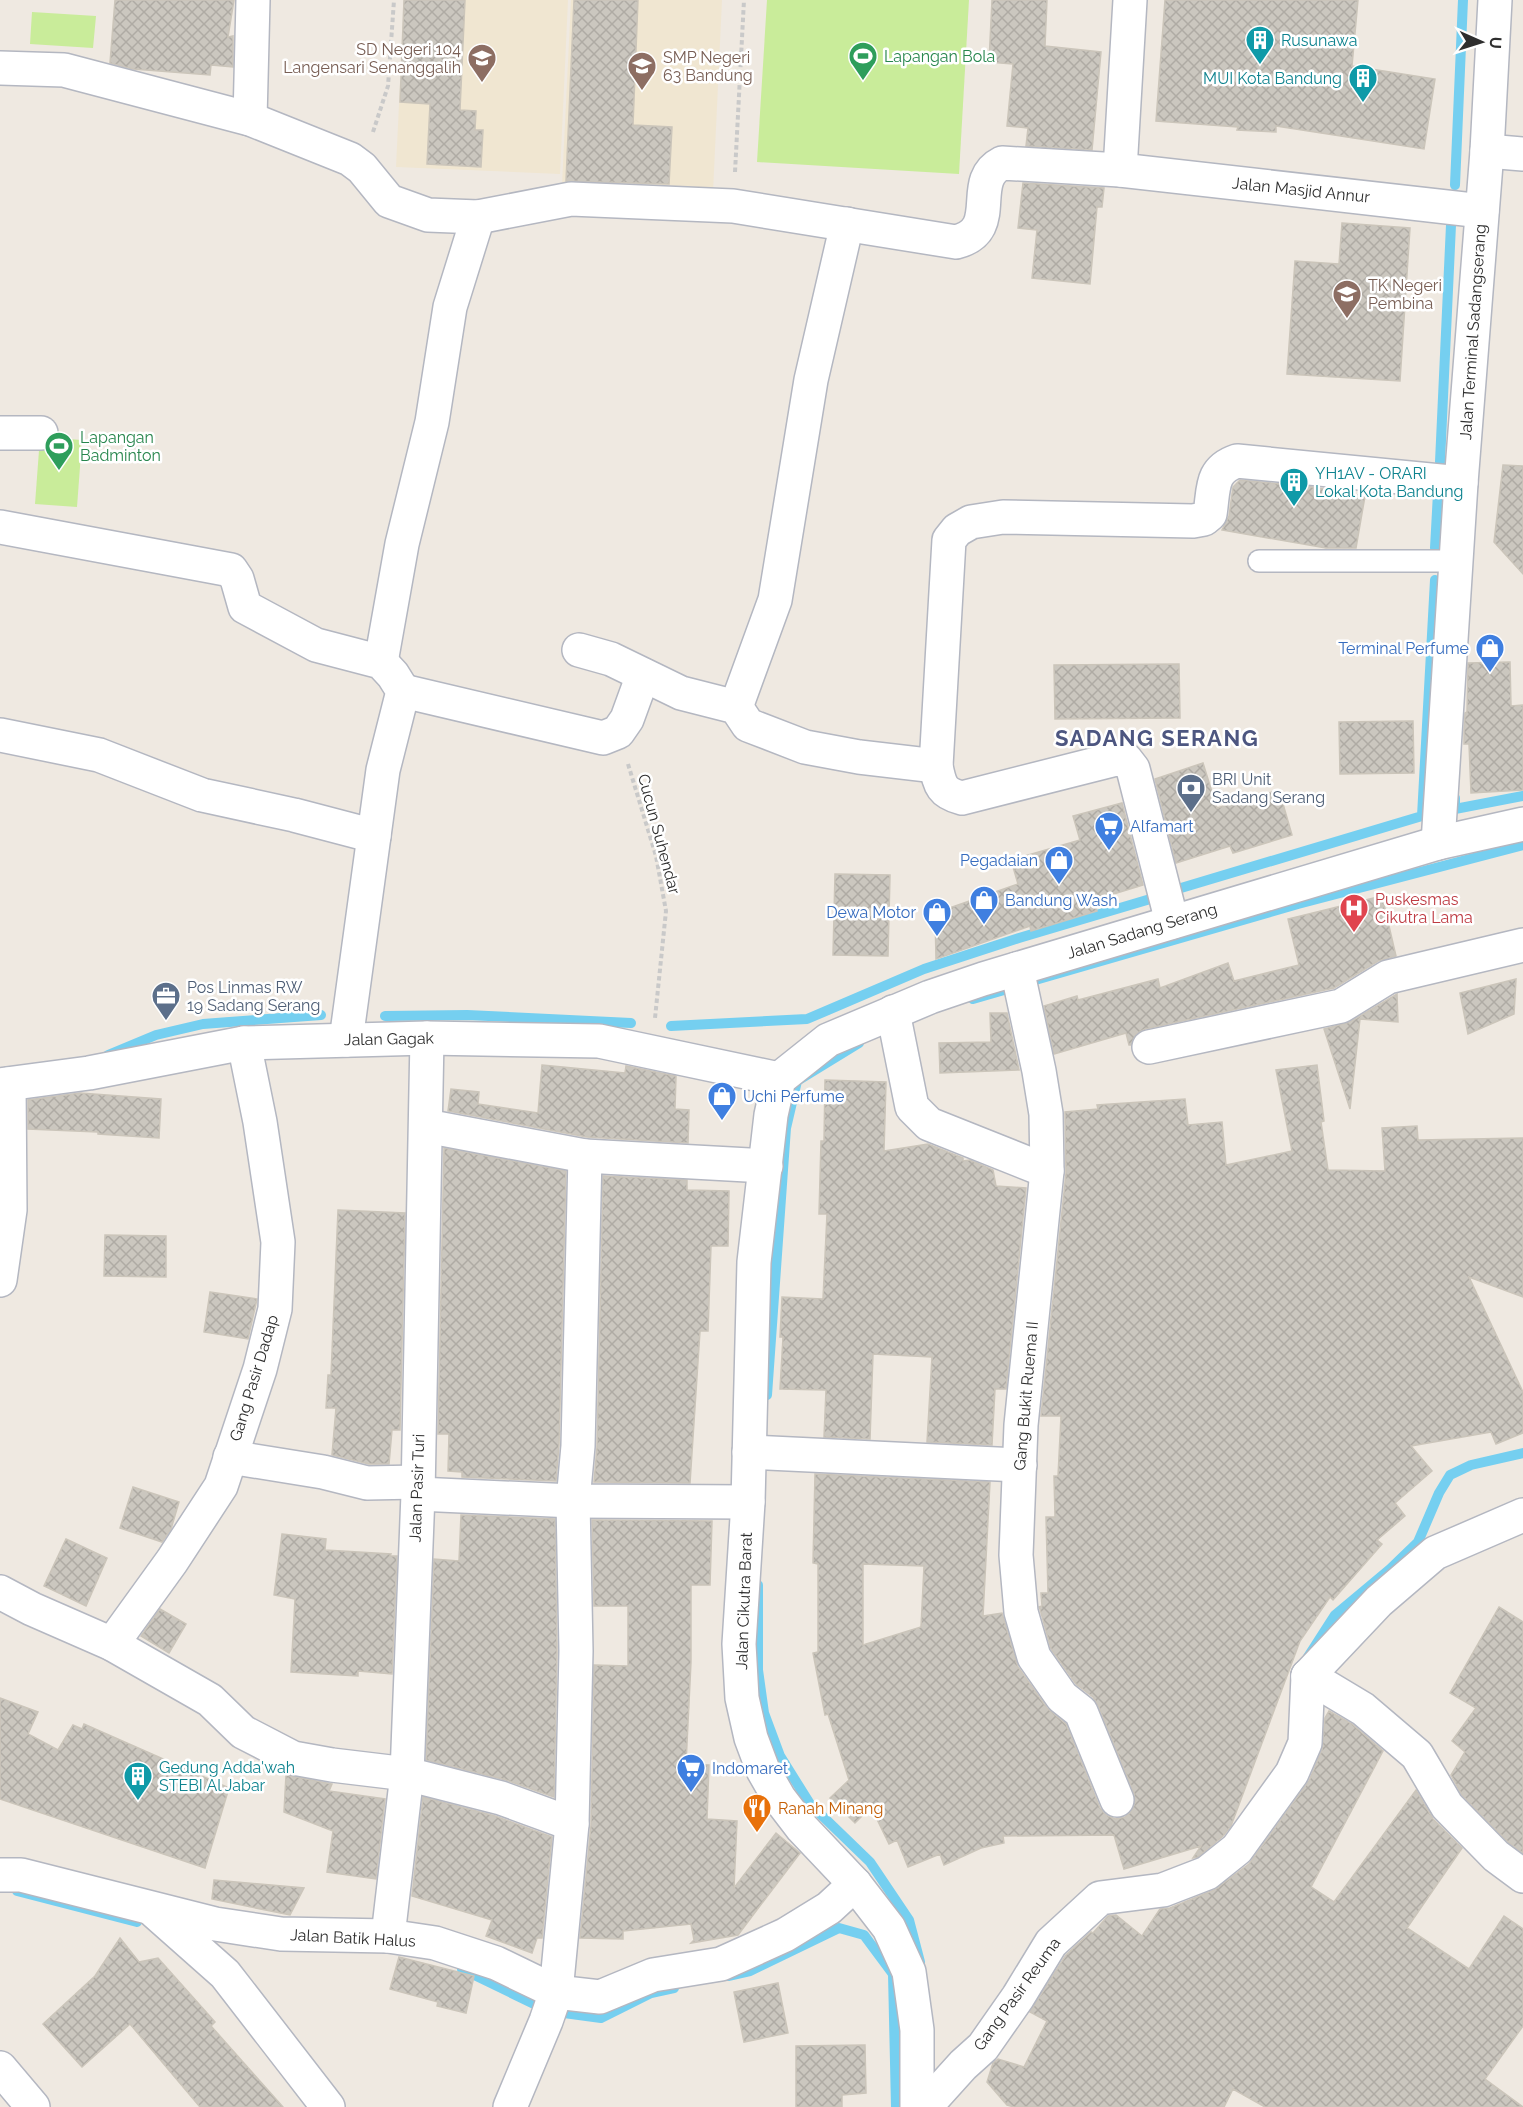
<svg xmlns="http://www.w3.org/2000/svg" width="1523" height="2107" viewBox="0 0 1523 2107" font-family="Raleway,sans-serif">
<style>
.education{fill:#f0e6d1}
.pitch{fill:#c9ec9a}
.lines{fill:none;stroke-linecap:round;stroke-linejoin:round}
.stream{stroke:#75cff0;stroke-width:10}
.building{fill:url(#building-cross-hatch);stroke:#cbc5ba;stroke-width:1.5;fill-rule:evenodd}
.lane-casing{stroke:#b4b7c1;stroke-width:24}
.street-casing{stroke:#b4b7c1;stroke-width:36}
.secondary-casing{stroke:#b4b7c1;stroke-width:36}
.path{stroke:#c9c9c9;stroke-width:4;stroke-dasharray:4.5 3;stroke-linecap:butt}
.lane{stroke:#fff;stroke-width:21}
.street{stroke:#fff;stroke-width:33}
.secondary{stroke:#fff;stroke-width:33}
.labels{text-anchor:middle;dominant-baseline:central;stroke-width:5;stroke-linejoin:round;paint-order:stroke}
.culture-label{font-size:16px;fill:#0d838f;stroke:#fff;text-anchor:start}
.education-label{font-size:16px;fill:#785e54;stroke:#fff;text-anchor:start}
.leisure-label{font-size:16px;fill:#27864d;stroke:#fff;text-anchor:start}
.street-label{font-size:16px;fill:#2e2e2e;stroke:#fff}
.shop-label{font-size:16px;fill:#366cbe;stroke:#fff;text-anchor:start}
.service-label{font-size:16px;fill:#4e5e75;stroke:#fff;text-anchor:start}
.health-label{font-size:16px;fill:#be3a42;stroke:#fff;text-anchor:start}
.food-label{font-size:16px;fill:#c56008;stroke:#fff;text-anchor:start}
.district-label{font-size:22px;font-weight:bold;letter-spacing:1.5px;fill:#4d5680;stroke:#fff}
</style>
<defs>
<pattern id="building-cross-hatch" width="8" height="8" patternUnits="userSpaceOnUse" patternTransform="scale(1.5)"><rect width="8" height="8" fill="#cbc7bf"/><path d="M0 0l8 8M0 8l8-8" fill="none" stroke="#afaba4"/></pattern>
</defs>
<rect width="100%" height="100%" fill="#efe9e1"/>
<g class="education">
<path d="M404,0H568L560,174L396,167Z"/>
<path d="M571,0H722L713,192L562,185Z"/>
</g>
<g class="pitch">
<path d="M767,0H969L959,174L757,162Z"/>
<path d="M32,12L96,16L93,48L30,44Z"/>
<path d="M40,437L82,440L77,507L35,504Z"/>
</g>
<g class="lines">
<g class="stream">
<path d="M1455,185L1463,0"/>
<path d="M1440,462L1451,225"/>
<path d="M1435,548L1438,493"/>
<path d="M1455,798V809L1523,796"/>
<path d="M1181,888L1422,816L1435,580"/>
<path d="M1025,983L1298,904L1523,845"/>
<path d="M973,999L1011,988"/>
<path d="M385,1016L467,1015L631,1023"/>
<path d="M671,1026L807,1019L924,969L1019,938L1157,897"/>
<path d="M108,1055L156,1035L203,1024L321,1015"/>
<path d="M767,1395L786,1128L797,1081L859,1043"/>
<path d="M758,1585V1670L764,1713L780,1756L810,1804L870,1862L909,1920L920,1962"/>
<path d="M1308,1657L1335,1615L1390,1569L1418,1542L1439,1493L1450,1475L1471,1465L1523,1453"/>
<path d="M17,1891L137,1922"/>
<path d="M462,1969L532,2003"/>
<path d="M728,1976L750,1971L839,1928L864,1935L893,1974L896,2107"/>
<path d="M564,2013L601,2018L651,1993L674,1988"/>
</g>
</g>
<g class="building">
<path d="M115,0H234L228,37L233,36V67L211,65L210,75L133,69L110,63Z"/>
<path d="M404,0H465L460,110L476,111L475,130H483L481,167L427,164L430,104L400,102Z"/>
<path d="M574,0H638L633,125L672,127L669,184L566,181Z"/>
<path d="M992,0H1047L1045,46L1101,52L1092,150L1026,146L1028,128L1007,126L1013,64L989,62Z"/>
<path d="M1165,0H1358L1352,66L1435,79L1424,149L1276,126V132L1237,130L1238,127L1156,121Z"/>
<path d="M1023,183L1104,188L1102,207H1097L1090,284L1032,278L1037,230L1018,228Z"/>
<path d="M1342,223L1410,228L1400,381L1287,374L1295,261L1339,264Z"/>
<path d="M1503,465L1523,466V574L1494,542Z"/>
<path d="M1240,480L1312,487L1365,496L1356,548H1326L1222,530L1229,516L1233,487Z"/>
<path d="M1510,662L1511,706L1523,705V790L1471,793L1469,744H1464V731L1465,713L1467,712L1468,663Z"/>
<path d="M1179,664L1180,718L1055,719L1054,665Z"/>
<path d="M1413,721L1414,773L1340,774L1339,722Z"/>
<path d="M1203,763L1217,808L1279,790L1292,835L1233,853L1230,846L1176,863L1155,779Z"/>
<path d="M1122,803L1143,885L1094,900L1097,911L1031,931L1030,926L936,959L935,913L1018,884L1011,860L1080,840L1073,816Z"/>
<path d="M835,874L890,875L888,956L833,955Z"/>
<path d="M1382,896L1396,956L1378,961L1334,988L1145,1029L1136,1034L1131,1045H1129L1126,1033L1054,1054L1044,1006L1077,996L1078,1000L1158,979L1160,988L1228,963L1234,981L1299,965L1288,919Z"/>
<path d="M1516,979L1514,1014L1468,1034L1460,993Z"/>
<path d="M1397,994L1398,1022L1360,1019L1350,1109L1324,1029L1350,1022Z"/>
<path d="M990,1013H1007L1019,1070L940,1073L939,1043L991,1042Z"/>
<path d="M542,1065L625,1073L626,1066L676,1076L675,1109L689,1110L688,1143L587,1137L448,1111L451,1089L479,1092L478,1104L538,1113Z"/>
<path d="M1317,1065L1324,1121L1321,1122L1328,1170L1385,1171L1382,1128L1417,1126L1418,1140L1523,1138V1297L1469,1277L1523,1392V1433L1496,1444L1491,1432L1411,1446L1432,1471L1395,1503L1405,1516L1377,1540L1382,1544L1333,1600L1330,1597L1300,1641L1231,1826L1223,1836L1198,1857L1193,1858L1201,1846L1124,1869L1114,1835L1003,1836L1004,1843L981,1848L944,1865L940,1854L908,1867L897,1840L889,1844L871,1807L855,1823L830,1798L849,1780L828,1714L825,1715L813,1653L818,1652V1564L813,1563L815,1474L990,1482L983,1616L1002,1613L1018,1667L1047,1708L1066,1724L1100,1808L1106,1815L1115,1819L1125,1817L1131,1812L1135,1803L1134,1793L1098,1705L1093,1697L1076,1684L1051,1649L1040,1609L1039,1607L1042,1606L1041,1593H1048L1046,1517H1055L1054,1476H1058L1061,1416H1041L1066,1173L1065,1112L1098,1109L1097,1105L1185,1099L1188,1125L1222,1122L1226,1165L1292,1151L1276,1070ZM863,1564L924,1566L921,1627L863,1645Z"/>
<path d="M825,1080L886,1082L884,1151L928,1144L963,1158V1161L970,1160L993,1170L996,1186L1026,1188L1006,1389H995L992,1445L927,1442L932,1357L873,1354L870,1439L824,1437L826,1390L780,1389L783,1337H780L782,1297L823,1299L827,1214H819L821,1141H824Z"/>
<path d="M80,1093L161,1099L159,1138L98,1134V1132L28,1129V1100Z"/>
<path d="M444,1148L566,1171L559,1445L556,1481L462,1477V1472L448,1471L449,1434H438Z"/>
<path d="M603,1176L687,1180V1190L729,1191L728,1246H711L708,1331H700L690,1483L594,1482L597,1447Z"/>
<path d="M338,1210L405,1213L400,1430H392L389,1464H369L332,1455L336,1408H326L328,1375H331Z"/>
<path d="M105,1235L166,1236V1277L104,1276Z"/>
<path d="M210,1292L257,1299L248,1339L204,1332Z"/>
<path d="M133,1487L179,1502L171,1529L162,1542L120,1528Z"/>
<path d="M461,1515L555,1519L557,1651L554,1797L506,1780L426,1760L434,1559L459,1561Z"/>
<path d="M592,1520L712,1521L710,1585H691V1662L686,1764L709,1765L707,1819L737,1821L734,1888L776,1833L800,1853L738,1935L691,1943L694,1940L691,1924L623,1931V1939L580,1938L591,1825L594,1665L628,1666V1606H594Z"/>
<path d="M282,1534L326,1539L325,1550L391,1554L390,1556H397L392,1674L358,1671V1676L291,1672L295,1599L274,1595Z"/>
<path d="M66,1539L107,1558L86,1606L44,1586Z"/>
<path d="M1499,1607L1523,1622V1853L1508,1842L1462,1795L1451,1775L1465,1752L1452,1741L1476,1708L1450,1693Z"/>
<path d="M160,1609L186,1624L169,1653L141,1636Z"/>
<path d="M0,1698L38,1712L28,1734L58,1750L73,1725L82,1729L84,1724L229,1788L205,1868L0,1799Z"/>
<path d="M1329,1711L1352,1724L1383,1751L1311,1887L1334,1902L1416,1790L1433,1819L1462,1848L1407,1928L1469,1969L1504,1916L1523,1929V2026L1485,2079L1523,2107H1265L1233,2089L1224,2107H1014L1007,2105L987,2082L993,2063L998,2059L1024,2067L1047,2021L1030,2012L1066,1955L1091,1932L1093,1933L1108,1916L1116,1915L1142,1936L1160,1909L1170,1908L1214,1890L1249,1864L1309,1781L1322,1750L1325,1718Z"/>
<path d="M286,1775L332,1784L329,1791L385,1799L376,1879L327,1872L333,1831L284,1812Z"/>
<path d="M423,1797L495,1816L552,1837L542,1938H537L532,1953L486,1936L492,1920L412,1896Z"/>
<path d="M214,1880L304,1888L290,1915L212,1899Z"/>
<path d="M120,1938L139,1962L158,1958L215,2022L211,2026L283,2107H200L130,2024L82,2067L43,2024L95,1976Z"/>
<path d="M399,1957L474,1976L466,2013L437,2006L438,2002L390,1989Z"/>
<path d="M778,1983L788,2033L744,2042L734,1992Z"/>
<path d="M865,2045L866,2093L842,2095V2107H796V2046Z"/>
</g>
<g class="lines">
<g class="lane-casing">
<path id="lane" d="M1259,561H1457"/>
</g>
<g class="street-casing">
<g id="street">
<path d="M0,68L64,70L250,119L350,159L362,168L389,201L428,215L478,217L571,199L733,206L956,242C1004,230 966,181 1002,163L1120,170L1482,211"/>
<path d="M250,119L253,0"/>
<path d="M1487,151L1523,154"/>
<path d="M1120,170L1130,0"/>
<path d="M0,433H41"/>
<path d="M0,527L231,570L237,579L245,607L316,645L381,662L393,675L403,691L383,770L346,1040"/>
<path d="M579,650L611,659L681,693L736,707L748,725L805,747L859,757L936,766"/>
<path d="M381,662L402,544L432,422L450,307L478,217"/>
<path d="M403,691L603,738L618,732L627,719L643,675"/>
<path d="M736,707L775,600L811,380L847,224"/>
<path d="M0,735L99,755L202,795L294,815L374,836"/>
<path d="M1438,843L1461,483L1487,151L1495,0"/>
<path d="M1172,922L1133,769L1126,760L1116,759L962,798C942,793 940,786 936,766L949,540L957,530L971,522L1003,517L1193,521L1204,519L1210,514C1214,489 1210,470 1237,461L1461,483"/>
<path d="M1017,969L1039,1071L1046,1114L1047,1171L1021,1425L1016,1555L1021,1612L1034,1657L1062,1697L1081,1712L1117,1800"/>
<path d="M893,1012L912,1107L929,1124L1047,1171"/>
<path d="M1149,1047L1341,1006L1388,977L1523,945"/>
<path d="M0,1085L89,1073L244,1043L427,1038L599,1041L779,1079"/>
<path d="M426,1126L585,1156"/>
<path d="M0,1280L10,1210L9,1084"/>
<path d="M749,1452L1020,1465"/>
<path d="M230,1457L323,1472L367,1483L418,1482"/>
<path d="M418,1494L573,1501L748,1502"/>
<path d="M0,1592L32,1609L112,1644L210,1700L243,1732L293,1758L332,1765L407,1774L501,1798L572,1824"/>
<path d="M112,1644L172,1561L221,1486L260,1369L275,1309L278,1242L260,1122L244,1043"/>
<path d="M1308,1676L1363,1709L1417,1755L1447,1806L1496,1856L1523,1876"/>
<path d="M1308,1676L1379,1601L1435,1553L1523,1515"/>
<path d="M0,1875H21L215,1924L281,1934L388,1936L435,1943L496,1963L556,1992L600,1997L653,1975L721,1964L785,1935L829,1908L855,1884"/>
<path d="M155,1912L225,1974L328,2107"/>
<path d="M388,1936L407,1774L418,1494L427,1038"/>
<path d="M0,2068L33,2107"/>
<path d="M510,2107L546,2021L556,1992L572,1824L576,1651L573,1501L578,1446L585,1156L766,1166"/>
<path d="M925,2107L963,2065L983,2047L1018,1997L1051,1943L1100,1898L1163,1890L1207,1873L1237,1849L1292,1773L1305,1743L1308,1676"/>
</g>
</g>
<g class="secondary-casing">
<path id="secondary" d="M917,2107V2030L909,1972L889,1928L855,1884L802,1828L779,1798L763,1770L751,1738L742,1698L739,1644L748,1502L754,1262L771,1115L779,1079L828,1040L930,997L983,979L1438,843L1523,824"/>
</g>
<g class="path">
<path d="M373,132L388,86L394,0"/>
<path d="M735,172L744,0"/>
<path d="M628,764L656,856L666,911L655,1018"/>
</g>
<use href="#lane" class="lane"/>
<use href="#street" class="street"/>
<use href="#secondary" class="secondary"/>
</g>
<defs>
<g id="building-pin" transform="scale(1.5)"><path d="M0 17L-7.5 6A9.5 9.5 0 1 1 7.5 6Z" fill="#0f9aa8" stroke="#fff"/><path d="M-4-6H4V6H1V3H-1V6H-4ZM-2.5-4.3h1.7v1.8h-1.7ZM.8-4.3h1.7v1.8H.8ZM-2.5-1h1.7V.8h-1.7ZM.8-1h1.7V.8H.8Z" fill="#fff"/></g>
<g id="stadium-pin" transform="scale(1.5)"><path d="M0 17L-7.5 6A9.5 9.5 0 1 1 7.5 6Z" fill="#2e9e5b" stroke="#fff"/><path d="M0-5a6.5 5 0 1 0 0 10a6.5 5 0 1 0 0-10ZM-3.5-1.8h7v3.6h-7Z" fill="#fff"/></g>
<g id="school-pin" transform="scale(1.5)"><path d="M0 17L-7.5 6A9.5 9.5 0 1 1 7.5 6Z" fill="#8d6e63" stroke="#fff"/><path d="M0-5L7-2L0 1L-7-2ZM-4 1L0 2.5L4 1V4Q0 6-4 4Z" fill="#fff"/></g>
<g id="shop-pin" transform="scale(1.5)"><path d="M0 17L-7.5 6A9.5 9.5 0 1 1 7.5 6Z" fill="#3f7fe0" stroke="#fff"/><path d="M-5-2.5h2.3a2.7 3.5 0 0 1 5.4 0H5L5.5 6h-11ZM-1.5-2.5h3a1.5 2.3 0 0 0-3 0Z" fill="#fff"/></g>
<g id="bank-pin" transform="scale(1.5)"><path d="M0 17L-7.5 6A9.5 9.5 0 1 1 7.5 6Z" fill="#5c6f8a" stroke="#fff"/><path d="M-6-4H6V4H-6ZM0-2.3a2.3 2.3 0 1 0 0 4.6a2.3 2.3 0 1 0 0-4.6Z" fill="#fff"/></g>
<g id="supermarket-pin" transform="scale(1.5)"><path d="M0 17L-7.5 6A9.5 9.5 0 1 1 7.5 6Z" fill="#3f7fe0" stroke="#fff"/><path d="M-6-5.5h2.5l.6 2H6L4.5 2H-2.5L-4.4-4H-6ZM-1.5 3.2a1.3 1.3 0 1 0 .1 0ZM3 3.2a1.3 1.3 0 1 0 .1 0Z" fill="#fff"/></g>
<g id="hospital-pin" transform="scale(1.5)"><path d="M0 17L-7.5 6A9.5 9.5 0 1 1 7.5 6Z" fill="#e0444e" stroke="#fff"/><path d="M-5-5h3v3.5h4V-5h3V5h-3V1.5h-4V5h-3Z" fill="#fff"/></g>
<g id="office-pin" transform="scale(1.5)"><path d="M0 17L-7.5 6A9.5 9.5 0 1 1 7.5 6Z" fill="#5c6f8a" stroke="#fff"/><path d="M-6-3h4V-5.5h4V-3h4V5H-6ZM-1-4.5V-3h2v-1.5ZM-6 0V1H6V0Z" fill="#fff"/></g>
<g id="restaurant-pin" transform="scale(1.5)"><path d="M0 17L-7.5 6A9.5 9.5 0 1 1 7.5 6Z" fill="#e8710a" stroke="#fff"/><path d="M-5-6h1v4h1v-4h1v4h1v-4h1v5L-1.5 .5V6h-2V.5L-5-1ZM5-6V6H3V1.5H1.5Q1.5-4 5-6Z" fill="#fff"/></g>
</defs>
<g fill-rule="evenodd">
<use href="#building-pin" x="1260" y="40"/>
<use href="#stadium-pin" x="863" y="56"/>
<use href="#school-pin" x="482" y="58"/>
<use href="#school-pin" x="642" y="66"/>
<use href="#building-pin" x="1363" y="78"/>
<use href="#school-pin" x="1347" y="294"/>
<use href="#stadium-pin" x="59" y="446"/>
<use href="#building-pin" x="1294" y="482"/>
<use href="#shop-pin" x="1490" y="648"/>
<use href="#bank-pin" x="1191" y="788"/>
<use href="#supermarket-pin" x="1109" y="826"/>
<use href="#shop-pin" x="1059" y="860"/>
<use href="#shop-pin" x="984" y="900"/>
<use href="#hospital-pin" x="1354" y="908"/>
<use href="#shop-pin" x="937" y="912"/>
<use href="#office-pin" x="166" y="996"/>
<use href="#shop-pin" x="722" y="1096"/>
<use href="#supermarket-pin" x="691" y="1768"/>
<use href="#building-pin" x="138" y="1776"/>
<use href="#restaurant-pin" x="757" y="1808"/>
</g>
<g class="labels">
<g class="culture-label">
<text x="1281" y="40">Rusunawa</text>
<text x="1342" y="78" text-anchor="end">MUI Kota Bandung</text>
<text x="1315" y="473">YH1AV - ORARI<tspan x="1315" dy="18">Lokal Kota Bandung</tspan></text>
<text x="159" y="1767">Gedung Adda'wah<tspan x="159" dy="18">STEBI Al Jabar</tspan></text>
</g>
<g class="education-label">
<text x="461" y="49" text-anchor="end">SD Negeri 104<tspan x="461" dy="18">Langensari Senanggalih</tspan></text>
<text x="663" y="57">SMP Negeri<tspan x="663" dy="18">63 Bandung</tspan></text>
<text x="1368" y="285">TK Negeri<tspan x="1368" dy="18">Pembina</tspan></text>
</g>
<g class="leisure-label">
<text x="884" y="56">Lapangan Bola</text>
<text x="80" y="437">Lapangan<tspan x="80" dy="18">Badminton</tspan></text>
</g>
<g class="street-label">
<text transform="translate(1301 190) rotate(6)">Jalan Masjid Annur</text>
<text transform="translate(1473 332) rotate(-86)">Jalan Terminal Sadangserang</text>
<text transform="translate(659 834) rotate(75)">Cucun Suhendar</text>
<text transform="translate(1142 931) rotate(-17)">Jalan Sadang Serang</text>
<text transform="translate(389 1039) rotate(-1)">Jalan Gagak</text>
<text transform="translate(254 1378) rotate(-73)">Gang Pasir Dadap</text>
<text transform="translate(1026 1396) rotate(-85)">Gang Bukit Ruema II</text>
<text transform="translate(417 1488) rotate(-88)">Jalan Pasir Turi</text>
<text transform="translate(744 1601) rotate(-88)">Jalan Cikutra Barat</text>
<text transform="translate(353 1938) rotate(3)">Jalan Batik Halus</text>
<text transform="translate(1017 1994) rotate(-54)">Gang Pasir Reuma</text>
</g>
<g class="shop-label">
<text x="1469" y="648" text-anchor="end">Terminal Perfume</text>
<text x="1130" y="826">Alfamart</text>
<text x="1038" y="860" text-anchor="end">Pegadaian</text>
<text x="1005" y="900">Bandung Wash</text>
<text x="916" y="912" text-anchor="end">Dewa Motor</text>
<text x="743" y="1096">Uchi Perfume</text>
<text x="712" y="1768">Indomaret</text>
</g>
<g class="service-label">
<text x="1212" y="779">BRI Unit<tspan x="1212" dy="18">Sadang Serang</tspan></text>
<text x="187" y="987">Pos Linmas RW<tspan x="187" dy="18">19 Sadang Serang</tspan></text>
</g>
<g class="health-label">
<text x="1375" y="899">Puskesmas<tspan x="1375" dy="18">Cikutra Lama</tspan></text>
</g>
<g class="food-label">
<text x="778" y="1808">Ranah Minang</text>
</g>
<g class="district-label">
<text x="1157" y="738">SADANG SERANG</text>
</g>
</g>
<g transform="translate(1481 42) rotate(93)" stroke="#ffffff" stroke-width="4.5" paint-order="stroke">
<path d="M0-4.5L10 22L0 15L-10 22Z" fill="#2e2e2e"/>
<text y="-9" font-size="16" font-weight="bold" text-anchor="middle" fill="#2e2e2e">U</text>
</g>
</svg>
